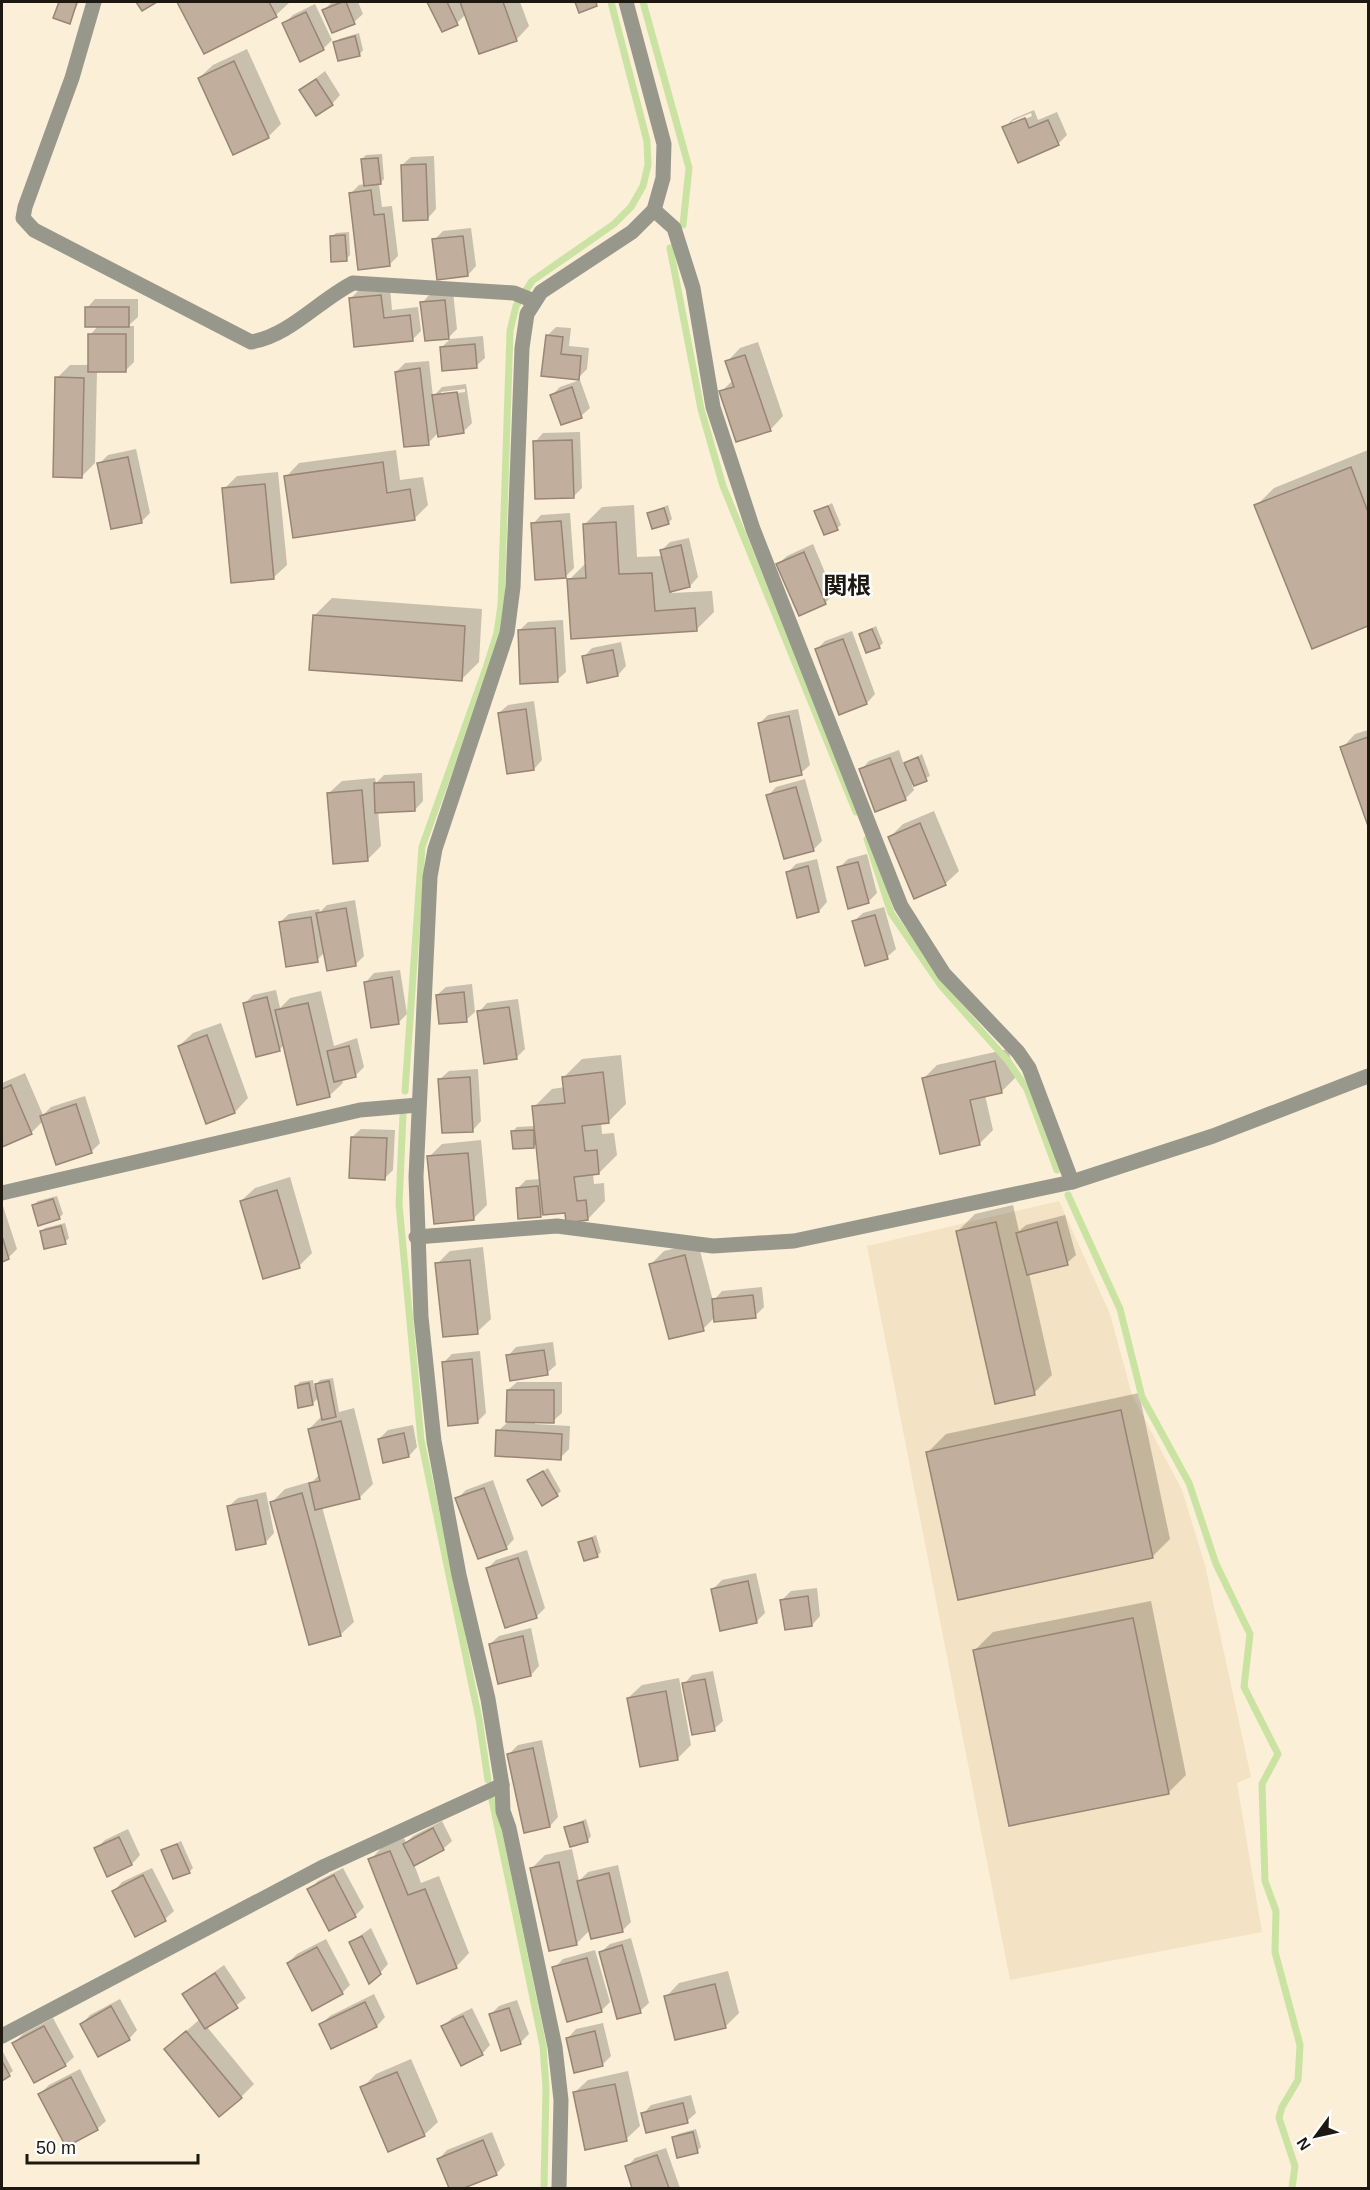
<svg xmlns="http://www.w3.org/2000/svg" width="1370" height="2190" viewBox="0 0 1370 2190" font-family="Helvetica,'Noto Sans JP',sans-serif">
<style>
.built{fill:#f3e3c4}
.shadow{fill:#0003;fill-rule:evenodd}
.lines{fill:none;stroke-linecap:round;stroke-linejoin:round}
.stream{stroke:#cae3a2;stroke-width:7}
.building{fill:#c2ae9c;stroke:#988574;stroke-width:1.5}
.street{stroke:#98978c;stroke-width:15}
.labels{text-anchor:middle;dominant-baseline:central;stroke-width:5;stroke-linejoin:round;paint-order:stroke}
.quarter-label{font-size:24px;font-weight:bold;fill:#1d1810;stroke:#fff}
</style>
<rect width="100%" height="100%" fill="#fbefd7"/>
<path class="built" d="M1059,1201L1110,1314L1132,1395L1182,1490L1205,1565L1251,1777L1237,1783L1262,1932L1010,1980L867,1246Z"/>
<g class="shadow">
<path d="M61,2H79L69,22L55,17Z"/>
<path d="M179,2H290L276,15L204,52Z"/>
<path d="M332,2H358L363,14L354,22L333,31L324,10Z"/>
<path d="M429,2H520L529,26L516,40L466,14L457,23L443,30Z"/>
<path d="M315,4L332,40L323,49L284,24L293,15Z"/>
<path d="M359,33L363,50L360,54L335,43L339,39Z"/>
<path d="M247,49L281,124L268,137L199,78L213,65Z"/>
<path d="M325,71L340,95L332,104L301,90Z"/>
<path d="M1034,110L1038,120L1057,112L1067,135L1058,144L1004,128L1013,119ZM1031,113L1032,116L1012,125V121Z"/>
<path d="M382,154L384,179L379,184L382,207L392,206L398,256L389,265L350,194L359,185L365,184L362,159L366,155Z"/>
<path d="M434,156L436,209L428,218L402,165L411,157Z"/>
<path d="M471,228L476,266L468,275L434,240L443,231Z"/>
<path d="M349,232L350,255L346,259L332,236L336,233Z"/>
<path d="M390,287L392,310L418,307L421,331L412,340L350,299L359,290Z"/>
<path d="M453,292L457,329L449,337L422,303L430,294Z"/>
<path d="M95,299H138V317L128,326H134V362L125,371H97L95,463L82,476L57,378L70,365H90V335L99,325L87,308Z"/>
<path d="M556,327L571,328L569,346L589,348L587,369L578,378L547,336Z"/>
<path d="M483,336L485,358L476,366L441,348L450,339Z"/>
<path d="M758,342L783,416L770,430L721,392L733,380L727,362L740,348Z"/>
<path d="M429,361L433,397L442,387L466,384L472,423L463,432H439L428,443L396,372L405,363ZM465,389V392L441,395V392Z"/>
<path d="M580,380L590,408L581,416L552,395L560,387Z"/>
<path d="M580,432L582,488L573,497L535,442L543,433Z"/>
<path d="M136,449L150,513L141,522L99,464L108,455Z"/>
<path d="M396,450L400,480L423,477L428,505L414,519L286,477L299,463Z"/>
<path d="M1368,450V625L1312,647L1256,506L1274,488Z"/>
<path d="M278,472L287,565L273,578L224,489L237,476Z"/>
<path d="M832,503L841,525L837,528L816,512Z"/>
<path d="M634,505L637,557L663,556L662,550L670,542L689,538L698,577L690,586L672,590V593L712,591L714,612L696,630L569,580L587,562L584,525L602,507Z"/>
<path d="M668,505L672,519L668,523L649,513Z"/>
<path d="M570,513L574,568L565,577L533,524L541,515Z"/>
<path d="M813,544L834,594L826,602L800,614L778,564L787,556Z"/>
<path d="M332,598L482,609L479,662L461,680L314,616Z"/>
<path d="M563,620L566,672L557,680L519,631L528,622Z"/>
<path d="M876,626L883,643L879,647L860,634Z"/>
<path d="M852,631L875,694L867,703L816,650L825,641Z"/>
<path d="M621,642L626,666L618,675L584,657L592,648Z"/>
<path d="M534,701L542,760L534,769L499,713L508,705Z"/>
<path d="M798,709L810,765L801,773L759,724L768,715Z"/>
<path d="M1368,730V821L1342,748L1355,734Z"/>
<path d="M899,750L904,765L922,754L930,776L912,785L914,790L905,799L861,770L869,761Z"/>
<path d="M422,773L423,801L415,810L378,811L381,846L368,859L328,794L342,781L375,778L376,783L384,775Z"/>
<path d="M805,779L822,841L813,850L768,796L776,787Z"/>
<path d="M934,811L959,871L945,884L890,837L903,824Z"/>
<path d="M867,854L877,893L868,902L839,868L848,859Z"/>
<path d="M817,859L827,902L819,911L788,872L796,864Z"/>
<path d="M355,900L364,956L356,964L328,969L325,952L317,960L280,922L289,914L319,909L320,912L327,905Z"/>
<path d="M884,907L896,949L887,957L854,921L863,913Z"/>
<path d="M400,970L407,1014L398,1023L366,982L374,973Z"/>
<path d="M472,984L475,1012L466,1020L437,995L446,987Z"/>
<path d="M276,990L280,1008L290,998L321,991L334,1046L357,1038L364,1067L355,1076L342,1079L343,1083L329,1096L285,1044L279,1050L244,1004L253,995Z"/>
<path d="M518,999L525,1049L516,1058L479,1012L487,1003Z"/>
<path d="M221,1023L248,1098L235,1112L179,1046L193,1033Z"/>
<path d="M1008,1049L1015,1078L1002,1091L985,1095L993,1130L980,1143L941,1152L924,1078L937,1065Z"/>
<path d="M621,1055L626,1104L608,1122H601L602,1134L614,1133L617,1155L599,1173L593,1174L594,1184L604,1183L605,1201L588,1219L566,1211H545L540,1216L517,1189L526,1180L541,1179L537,1143L534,1146L513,1131L517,1127L536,1126L534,1107L552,1089L565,1087L564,1077L582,1059Z"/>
<path d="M478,1069L481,1121L473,1130L440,1079L449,1071Z"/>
<path d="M25,1073L43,1115L51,1107L85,1096L100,1143L91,1152L43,1121L31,1133L2,1145V1083Z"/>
<path d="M361,1129L395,1130L393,1170L384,1179L352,1137Z"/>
<path d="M481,1140L487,1205L474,1218L429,1157L442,1144Z"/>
<path d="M290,1177L312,1253L299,1266L241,1201L255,1188Z"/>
<path d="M57,1196L63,1214L59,1218L34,1205L38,1201Z"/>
<path d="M2,1203L17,1249L8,1258L2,1260Z"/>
<path d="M1013,1205L1019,1231L1026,1225L1065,1215L1076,1255L1067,1263L1029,1273L1052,1375L1034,1393L958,1231L975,1214Z"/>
<path d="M65,1223L69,1238L65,1242L41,1232L45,1228Z"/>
<path d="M698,1243L713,1301L722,1291L762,1287L764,1307L755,1316L715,1317L703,1329L651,1264L664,1251Z"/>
<path d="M483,1247L491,1319L477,1332L437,1264L450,1251Z"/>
<path d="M553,1342L556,1365L547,1373L508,1356L516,1347Z"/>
<path d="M480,1351L486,1413L477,1422L443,1363L452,1354Z"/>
<path d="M333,1378L339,1412L354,1408L373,1484L359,1498L322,1507L354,1622L340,1635L272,1502L285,1489L313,1481L320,1474L309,1429L322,1416L319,1397L312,1404L296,1386L300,1382L313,1380L314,1387L320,1380Z"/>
<path d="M517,1382H562V1413L553,1421H535V1424L570,1426L569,1449L560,1458L498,1431L508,1422V1390Z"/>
<path d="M1139,1393L1170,1539L1152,1557L928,1452L946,1434Z"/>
<path d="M413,1425L417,1447L409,1456L385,1461L379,1439L388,1430Z"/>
<path d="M548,1468L561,1491L557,1495L529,1481Z"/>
<path d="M493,1480L514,1539L506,1548L457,1499L466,1490Z"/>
<path d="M266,1492L274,1533L266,1542L238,1548L229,1506L238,1498Z"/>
<path d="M596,1535L601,1552L597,1556L580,1542Z"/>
<path d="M527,1550L545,1608L536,1617L488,1568L496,1560Z"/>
<path d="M756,1573L765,1613L756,1622L713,1589L722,1580Z"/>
<path d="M817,1588L820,1616L812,1625L782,1600L791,1591Z"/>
<path d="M1151,1601L1186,1775L1168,1793L975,1650L993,1632Z"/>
<path d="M531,1628L539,1666L531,1675L490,1644L499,1636Z"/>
<path d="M713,1671L723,1721L714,1729L684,1684L692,1675Z"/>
<path d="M679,1678L691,1745L678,1758L628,1698L642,1685Z"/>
<path d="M542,1740L558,1817L550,1826L509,1754L518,1745Z"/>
<path d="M586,1819L591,1836L588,1840L566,1827Z"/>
<path d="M442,1821L452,1841L443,1849L414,1864L421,1883L439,1876L469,1953L456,1967L370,1860L383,1846L404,1838L406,1843L413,1836Z"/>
<path d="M128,1829L140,1855L132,1864L108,1875L96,1849L105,1840Z"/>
<path d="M181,1841L193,1868L189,1872L163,1851Z"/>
<path d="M572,1849L579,1881L588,1872L618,1865L631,1922L623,1930H590L576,1944L532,1868L545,1855Z"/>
<path d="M152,1868L174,1911L165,1919L114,1891L122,1882Z"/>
<path d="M343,1868L364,1907L355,1916L309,1890L318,1881Z"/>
<path d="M371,1928L388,1964L380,1973L351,1942Z"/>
<path d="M631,1938L649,2003L640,2011L601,1952L610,1944Z"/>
<path d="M326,1939L350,1985L342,1993L288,1963L297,1954Z"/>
<path d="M595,1950L610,2002L601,2011L554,1968L563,1959Z"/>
<path d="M224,1965L246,1998L207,2027L254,2084L241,2097L166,2049L200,2019L184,1994Z"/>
<path d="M728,1971L739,2013L725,2027L666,1997L679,1983Z"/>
<path d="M374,1994L385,2017L377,2026L332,2047L321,2024L330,2016Z"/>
<path d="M120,1999L137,2030L129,2039L82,2024L90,2015Z"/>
<path d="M517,2000L529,2034L520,2043L490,2015L499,2006Z"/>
<path d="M472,2008L490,2045L482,2054L443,2027L452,2018Z"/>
<path d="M53,2018L74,2057L65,2065L14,2043L23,2034Z"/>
<path d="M603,2023L611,2056L602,2065L568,2038L576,2029Z"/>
<path d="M2,2050L13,2071L2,2079Z"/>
<path d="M411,2059L438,2122L424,2135L362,2088L376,2074Z"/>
<path d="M80,2069L106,2121L97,2129L40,2094L49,2085Z"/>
<path d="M628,2071L640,2126L626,2139L574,2093L588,2080Z"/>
<path d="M691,2095L696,2113L687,2121L643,2114L651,2105Z"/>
<path d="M696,2129L701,2147L697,2151L674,2138L678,2134Z"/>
<path d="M492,2132L505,2165L497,2173L460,2188H451L439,2159L447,2150Z"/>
<path d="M666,2148L680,2188H634L627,2167L635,2158Z"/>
</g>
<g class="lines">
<g class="stream">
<path d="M643,2L689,168L683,225"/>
<path d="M670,248L701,409L723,486L856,812"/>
<path d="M867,839L891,913L942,987L1008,1061L1027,1089L1057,1170"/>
<path d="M405,1091L422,847L485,671L497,633L501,605L510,331L516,306L532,281L614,224L631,207L643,186L648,165L647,141L611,2"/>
<path d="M403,1115L399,1204L421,1440L479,1719L488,1780"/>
<path d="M1068,1195L1120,1309L1142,1397L1189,1483L1216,1564L1250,1634L1244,1687L1278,1754L1262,1784L1265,1881L1276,1911L1275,1952L1300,2045L1298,2080L1282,2107L1279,2118L1295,2166L1292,2188"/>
<path d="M492,1800L543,2046L546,2088L544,2188"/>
</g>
</g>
<g class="building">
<path d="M59,2H77L70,24L53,18Z"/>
<path d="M136,2H157L142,11Z"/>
<path d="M177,2H269L277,17L204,54Z"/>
<path d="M342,2H346L355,24L332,33L322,10Z"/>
<path d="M427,2H447L458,25L442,32Z"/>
<path d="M460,2H503L517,41L479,54Z"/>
<path d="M575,2H596L597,6L579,13Z"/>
<path d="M306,12L324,50L300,62L282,23Z"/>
<path d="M355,36L360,56L338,61L333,42Z"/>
<path d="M234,61L269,138L233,155L198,78Z"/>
<path d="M316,79L333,105L316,116L299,90Z"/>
<path d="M1025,118L1029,128L1048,120L1059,145L1018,163L1002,127Z"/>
<path d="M378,158L381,184L364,186L361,159Z"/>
<path d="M426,164L428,220L403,221L401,165Z"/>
<path d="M371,190L374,215L384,214L390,266L358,270L349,193Z"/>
<path d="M345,235L347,261L331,262L330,236Z"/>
<path d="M463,236L468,276L437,280L432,239Z"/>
<path d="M381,295L384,318L410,315L413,341L354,347L349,298Z"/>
<path d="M445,300L449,339L425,341L420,302Z"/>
<rect x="85" y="307" width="44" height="20"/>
<rect x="88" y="334" width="38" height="38"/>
<path d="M546,335L563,337L561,354L581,356L579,380L541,376Z"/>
<path d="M475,344L477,368L442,371L440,347Z"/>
<path d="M745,355L771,431L736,442L719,391L734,387L725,361Z"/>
<path d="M420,368L429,445L404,447L395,372Z"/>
<path d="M55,377L84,378L82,478L53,477Z"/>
<path d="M572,387L582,418L561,425L550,395Z"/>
<path d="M457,392L464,433L438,437L432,395Z"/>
<path d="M572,440L574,498L535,499L533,441Z"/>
<path d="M128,457L142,523L111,529L97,463Z"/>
<path d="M383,462L387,493L410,489L415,520L293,538L284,476Z"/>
<path d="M1351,467L1368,512V626L1312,649L1254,505Z"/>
<path d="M265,484L274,579L231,583L222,488Z"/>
<path d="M828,506L838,530L824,535L814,511Z"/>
<path d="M664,508L669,524L652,529L647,513Z"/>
<path d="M561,521L566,578L535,580L531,523Z"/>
<path d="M616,522L619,574L652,573L655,611L695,608L697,631L571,639L567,579L586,578L583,524Z"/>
<path d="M681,545L690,587L670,592L660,550Z"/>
<path d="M804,552L826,604L799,616L776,564Z"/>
<path d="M313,615L465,626L462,681L309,670Z"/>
<path d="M555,628L558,682L520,684L518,630Z"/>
<path d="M872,629L880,648L866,653L859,634Z"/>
<path d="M843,639L867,704L839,715L815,649Z"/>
<path d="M613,650L618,676L587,683L582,656Z"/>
<path d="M526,709L534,770L507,774L498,713Z"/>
<path d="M789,716L802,775L770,782L758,723Z"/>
<path d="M1368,737V826L1340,747Z"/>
<path d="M918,757L927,781L914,786L904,763Z"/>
<path d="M890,758L906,800L875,812L859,769Z"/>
<path d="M414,782L415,811L375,813L374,783Z"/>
<path d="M796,787L814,851L784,859L766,795Z"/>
<path d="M362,790L368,861L333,864L327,793Z"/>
<path d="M920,823L946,885L914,899L888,837Z"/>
<path d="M858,862L869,903L848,909L837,867Z"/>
<path d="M808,866L819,912L797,918L786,872Z"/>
<path d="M346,908L356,966L327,971L316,913Z"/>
<path d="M875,915L888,959L865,966L852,921Z"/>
<path d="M311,917L318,962L286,967L279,922Z"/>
<path d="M392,977L399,1024L371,1028L364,982Z"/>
<path d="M464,992L467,1022L439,1024L436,995Z"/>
<path d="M267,997L280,1051L256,1057L243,1003Z"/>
<path d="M308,1003L330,1097L297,1105L275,1010Z"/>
<path d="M509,1007L517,1059L484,1064L477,1011Z"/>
<path d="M207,1035L235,1113L206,1124L178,1046Z"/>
<path d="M349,1046L356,1077L334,1082L327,1051Z"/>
<path d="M995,1061L1002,1093L970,1100L980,1145L940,1154L922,1078Z"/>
<path d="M603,1072L609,1123L582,1126L585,1151L597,1150L599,1174L574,1177L577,1201L586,1200L588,1220L566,1223L565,1213L543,1215L532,1106L565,1103L562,1077Z"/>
<path d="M470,1077L473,1132L442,1133L438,1079Z"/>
<path d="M11,1085L32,1134L2,1147V1089Z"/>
<path d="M76,1104L92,1153L56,1165L40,1116Z"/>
<path d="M534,1130V1148L513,1149L511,1131Z"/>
<path d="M351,1137L387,1138L385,1180L349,1178Z"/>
<path d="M468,1153L474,1220L434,1224L427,1156Z"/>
<path d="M538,1186L541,1217L518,1219L516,1188Z"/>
<path d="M277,1190L300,1268L263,1279L240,1201Z"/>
<path d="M53,1199L60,1219L38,1226L32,1205Z"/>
<path d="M996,1222L1035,1395L995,1404L956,1231Z"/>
<path d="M1057,1222L1068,1265L1027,1275L1016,1233Z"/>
<path d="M61,1226L66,1244L44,1249L40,1231Z"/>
<path d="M2,1236L9,1259L2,1262Z"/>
<path d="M685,1255L704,1331L669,1339L649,1264Z"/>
<path d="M470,1260L478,1334L443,1337L435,1263Z"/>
<path d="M753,1295L756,1318L714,1322L712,1299Z"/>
<path d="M544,1350L548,1375L510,1381L506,1355Z"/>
<path d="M472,1359L478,1423L448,1426L442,1362Z"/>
<path d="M329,1381L336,1417L322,1420L315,1384Z"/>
<path d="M309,1383L313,1405L298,1408L295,1386Z"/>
<path d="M507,1390H554V1423L506,1422Z"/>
<path d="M1121,1410L1153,1558L958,1600L926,1452Z"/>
<path d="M341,1421L360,1499L315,1510L309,1483L320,1481L308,1429Z"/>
<path d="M496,1430L562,1434L561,1460L495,1456Z"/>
<path d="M404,1433L409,1457L383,1463L378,1439Z"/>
<path d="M543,1471L558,1496L542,1506L527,1480Z"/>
<path d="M484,1488L507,1549L478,1559L455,1498Z"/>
<path d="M302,1493L341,1636L309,1645L270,1502Z"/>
<path d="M257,1500L266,1544L236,1550L227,1506Z"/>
<path d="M592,1538L598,1557L584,1561L578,1542Z"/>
<path d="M518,1558L537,1618L505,1628L486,1568Z"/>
<path d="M748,1581L757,1623L720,1631L711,1589Z"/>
<path d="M808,1596L812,1626L785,1630L780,1600Z"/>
<path d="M1133,1618L1169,1794L1009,1826L973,1650Z"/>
<path d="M523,1636L531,1676L498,1684L489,1644Z"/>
<path d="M705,1679L715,1731L692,1735L682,1683Z"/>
<path d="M666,1691L678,1760L640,1767L627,1698Z"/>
<path d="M533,1748L550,1827L524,1833L507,1754Z"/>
<path d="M583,1822L588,1842L570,1847L564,1827Z"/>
<path d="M433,1828L444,1850L414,1866L403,1844Z"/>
<path d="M119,1837L132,1865L107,1877L94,1848Z"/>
<path d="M177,1844L190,1873L173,1879L161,1850Z"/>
<path d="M390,1851L408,1895L425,1889L457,1968L417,1984L368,1859Z"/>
<path d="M559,1862L577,1945L549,1951L530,1868Z"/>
<path d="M609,1873L623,1932L591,1939L577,1881Z"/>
<path d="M143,1875L166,1921L135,1937L112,1891Z"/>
<path d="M334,1875L356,1917L329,1931L307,1889Z"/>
<path d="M362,1936L381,1974L369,1984L349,1942Z"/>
<path d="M622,1945L641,2013L617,2019L599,1952Z"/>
<path d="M317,1947L343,1994L312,2011L287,1963Z"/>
<path d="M587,1958L602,2012L567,2022L552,1967Z"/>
<path d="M215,1973L238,2008L205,2029L182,1994Z"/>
<path d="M715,1984L726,2028L675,2040L664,1996Z"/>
<path d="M365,2002L377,2027L331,2049L319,2024Z"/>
<path d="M111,2006L130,2040L98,2057L80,2024Z"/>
<path d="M509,2008L521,2044L501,2051L489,2014Z"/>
<path d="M463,2016L483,2055L461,2066L441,2026Z"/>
<path d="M44,2026L66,2066L34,2083L12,2043Z"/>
<path d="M186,2031L242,2098L219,2117L164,2049Z"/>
<path d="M595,2031L603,2066L574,2073L566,2038Z"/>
<path d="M2,2061L10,2076L2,2081Z"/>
<path d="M397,2072L425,2136L388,2152L360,2087Z"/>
<path d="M71,2077L98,2130L66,2147L38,2094Z"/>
<path d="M615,2084L627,2141L585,2150L573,2092Z"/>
<path d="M683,2103L688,2123L646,2133L641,2113Z"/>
<path d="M693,2132L698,2153L677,2158L672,2137Z"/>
<path d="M483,2140L497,2175L464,2188H449L437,2159Z"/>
<path d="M657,2155L669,2188H632L625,2166Z"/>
</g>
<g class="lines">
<g class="street">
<path d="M94,2L72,78L25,207L23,218L34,230L251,342C289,336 318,301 353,283L514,293L534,301"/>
<path d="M654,210L674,228L693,288L713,407L753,529L901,906L944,974L1018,1052L1029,1068L1072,1182"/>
<path d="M2,1193L360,1110L418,1105"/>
<path d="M416,1237L557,1226L713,1246L794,1241L1072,1182L1213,1136L1368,1076"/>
<path d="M2,2036L325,1866L502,1785"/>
<path d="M559,2188L561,2100L555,2047L509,1828L503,1811L502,1785L488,1699L459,1575L434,1441L421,1317L416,1177L430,877L435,849L507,633L513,587L522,348L527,314L541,292L632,232L654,210L663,178L664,144L626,2"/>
</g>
</g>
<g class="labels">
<g class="quarter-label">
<text x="847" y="585">関根</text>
</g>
</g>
<rect width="1370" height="2190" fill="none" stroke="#1d1810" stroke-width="6"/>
<g transform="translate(1316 2136) rotate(237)" stroke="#ffffff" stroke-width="4.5" paint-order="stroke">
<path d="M0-4.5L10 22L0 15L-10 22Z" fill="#1d1810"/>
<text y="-9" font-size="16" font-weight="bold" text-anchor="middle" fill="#1d1810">N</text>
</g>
<path d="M27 2154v9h171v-9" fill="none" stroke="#1d1810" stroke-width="3"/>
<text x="36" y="2154" font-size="18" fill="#1d1810" stroke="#ffffff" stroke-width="4.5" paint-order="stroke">50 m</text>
</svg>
